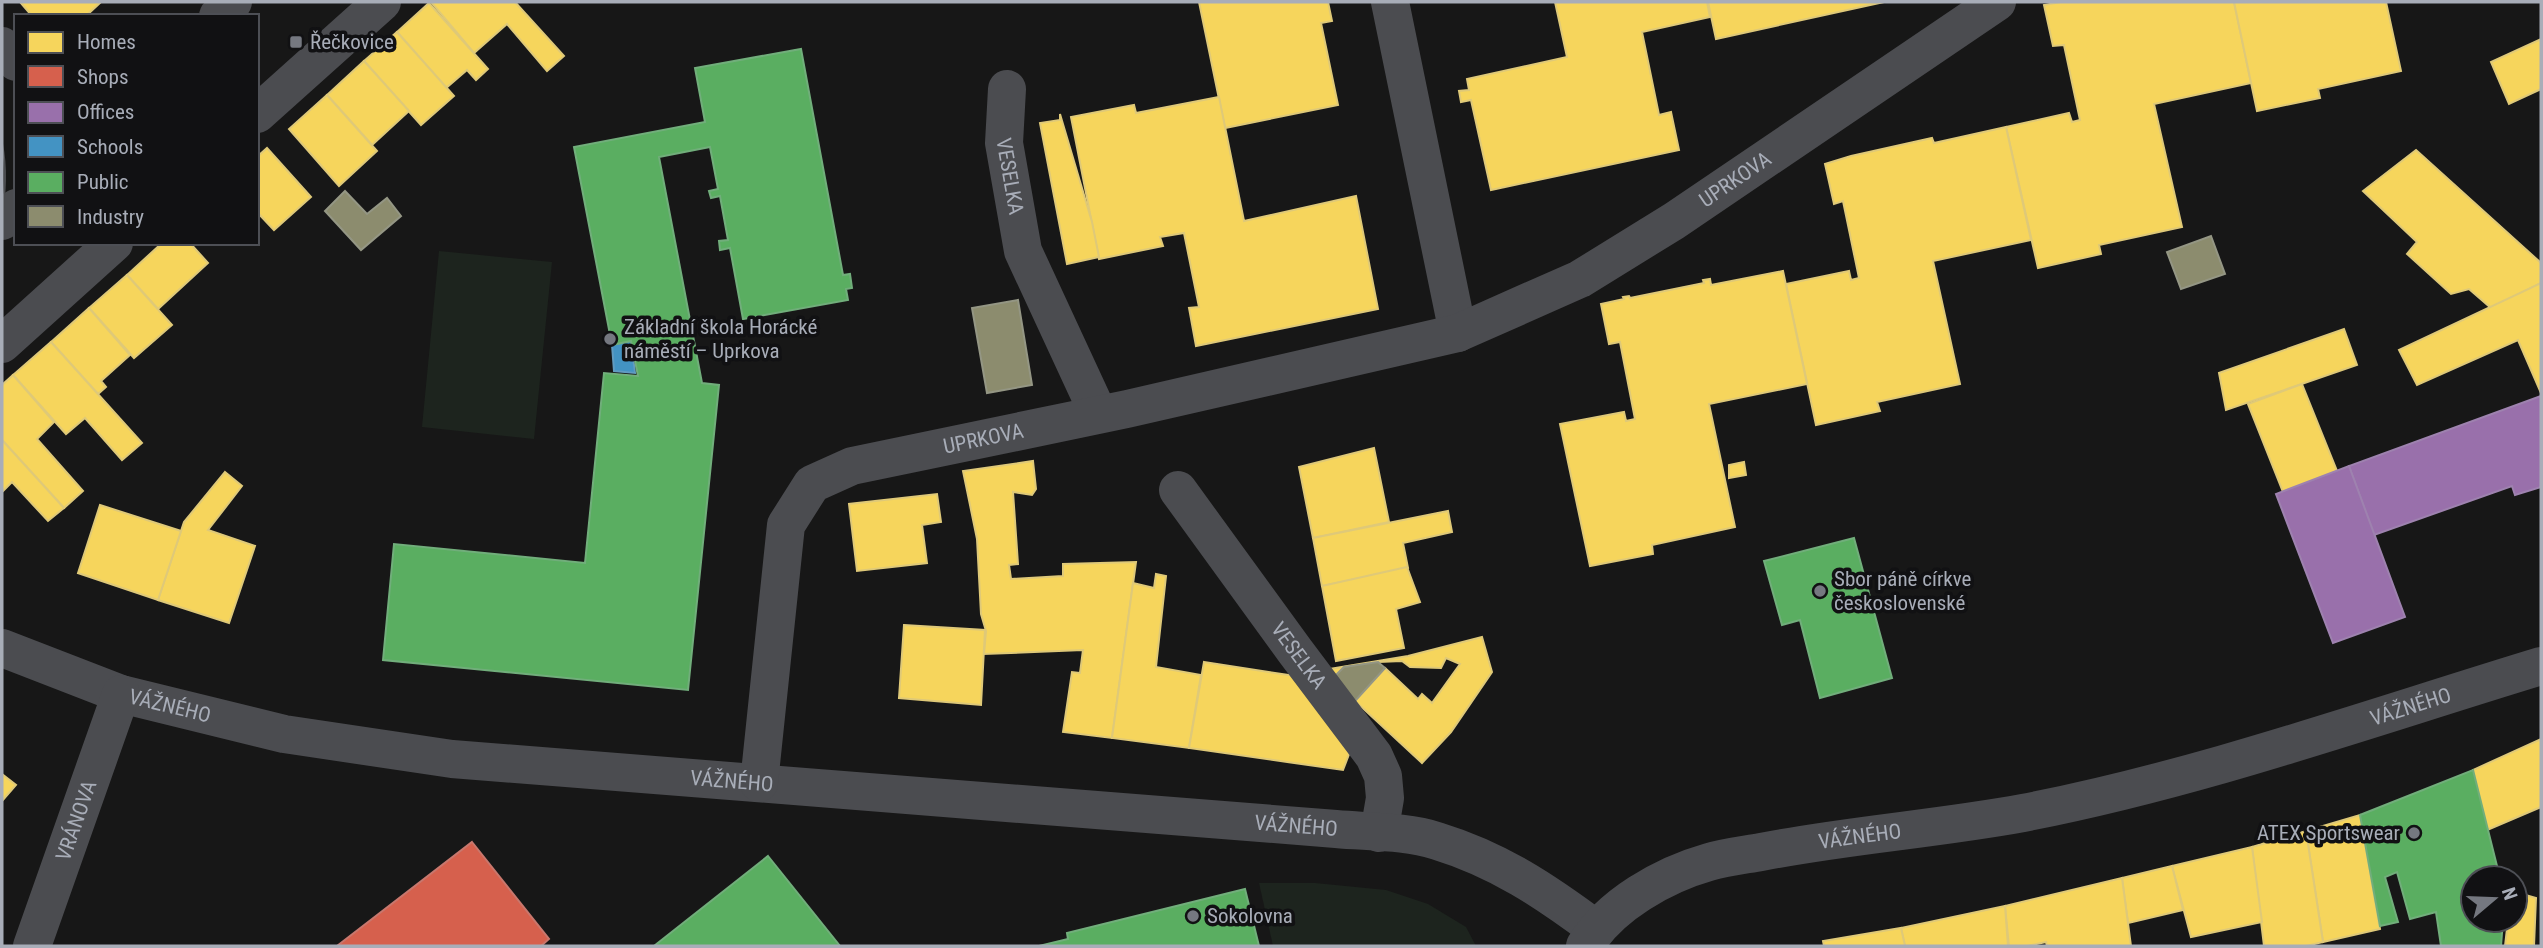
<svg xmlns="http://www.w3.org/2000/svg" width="2543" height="948" viewBox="0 0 2543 948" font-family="'Roboto Condensed',sans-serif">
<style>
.green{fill:#1d241e}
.homes{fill:#f6d55c;stroke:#dfc978;stroke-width:2}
.shops{fill:#d6604d;stroke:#c8776d;stroke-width:2}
.offices{fill:#9970ab;stroke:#9e82af;stroke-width:2}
.schools{fill:#4393c3;stroke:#619bc0;stroke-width:2}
.public{fill:#5aae61;stroke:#71ae7b;stroke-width:2}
.industry{fill:#8c8c6e;stroke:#949684;stroke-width:2}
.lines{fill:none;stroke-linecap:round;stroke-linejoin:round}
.minor{stroke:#4b4c50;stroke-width:38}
.tram{stroke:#4b4c4f;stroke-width:2}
.poi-dot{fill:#757880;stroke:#111113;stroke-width:2.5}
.labels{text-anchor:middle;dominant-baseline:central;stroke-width:7;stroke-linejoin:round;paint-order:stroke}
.poi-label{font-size:21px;fill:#a8adb8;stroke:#111113;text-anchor:start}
.street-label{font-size:21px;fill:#a8adb8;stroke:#111113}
</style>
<rect width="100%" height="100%" fill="#171717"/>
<g class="green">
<path d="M439,251L552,262L534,439L422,427Z"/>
<path d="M1259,883H1315L1386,890L1428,904L1466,927L1476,946H1273Z"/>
</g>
<g class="homes">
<path d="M20,2H101L86,16H32Z"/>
<path d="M431,2H515L564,56L547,71L507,24L474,53Z"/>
<path d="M1199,2H1328L1332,21L1321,23L1338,105L1225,128Z"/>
<path d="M1555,2H1707L1710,17L1642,32L1659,115L1671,112L1679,150L1491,190L1471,100L1461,102L1459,91L1469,90L1467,79L1567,57Z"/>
<path d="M1708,2H1884L1716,39Z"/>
<path d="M2061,2H2234L2251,83L2154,104L2182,227L2099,245L2101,254L2038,268L2006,127L2069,113L2072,122L2080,120L2064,45L2053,46L2044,5Z"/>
<path d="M2234,2H2386L2401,71L2318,89L2320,98L2257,111Z"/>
<path d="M429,3L488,69L476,80L467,70L446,88L397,32Z"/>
<path d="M397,32L454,96L421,125L364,61Z"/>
<path d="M2541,39V89L2509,104L2491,62Z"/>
<path d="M364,61L409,111L372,145L327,95Z"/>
<path d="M327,95L377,151L339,186L289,129Z"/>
<path d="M1219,97L1244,221L1356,196L1378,309L1196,346L1189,308L1199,307L1184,233L1160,237L1163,246L1099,259L1071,117L1134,105L1136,113Z"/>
<path d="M1060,114L1092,222L1099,257L1067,264L1040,123L1060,120Z"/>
<path d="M2006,127L2031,240L1933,261L1960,384L1877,402L1880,411L1816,425L1786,284L1849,271L1851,280L1859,278L1843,201L1834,204L1825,164L1851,156L1932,138L1934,143Z"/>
<path d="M267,148L311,197L274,230L257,212V157Z"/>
<path d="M2416,150L2541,263V283L2491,308L2469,289L2451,294L2407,254L2417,242L2363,191Z"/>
<path d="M162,243H190L208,263L158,309L127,275Z"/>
<path d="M1783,271L1807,384L1709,404L1735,527L1652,545L1653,554L1590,566L1560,424L1624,412L1626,421L1635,419L1620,342L1609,344L1601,304L1624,299L1623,297L1629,296L1630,298L1704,283L1703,280L1710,279L1711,285Z"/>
<path d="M127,275L172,325L134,358L89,308Z"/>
<path d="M2541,283V393L2518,340L2417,385L2399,350Z"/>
<path d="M89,308L130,355L101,381L106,387L98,394L51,342Z"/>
<path d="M2344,329L2357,365L2226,410L2219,373Z"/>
<path d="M51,342L142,443L122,460L85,418L66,434L13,375Z"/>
<path d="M13,375L54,422L37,439L83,491L64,508L2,440V385Z"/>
<path d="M2302,384L2337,471L2283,492L2248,404Z"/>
<path d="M2,440L64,508L48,521L12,482L2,492Z"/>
<path d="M1374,448L1389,522L1313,538L1299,467Z"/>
<path d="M1033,461L1036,489L1032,495L1013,492L1018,564L1009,565L1011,579L1063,576V564L1136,562L1112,738L1063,732L1072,672L1080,673L1083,650L984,654L986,631L981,614L977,539L963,471Z"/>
<path d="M1744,462L1746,475L1729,478V465Z"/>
<path d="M225,472L242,486L208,530L255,546L229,623L158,600L184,522Z"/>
<path d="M937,494L941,522L922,525L927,563L857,571L849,504Z"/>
<path d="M100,505L181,531L158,600L78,573Z"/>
<path d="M1448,511L1452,532L1403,543L1408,568L1322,586L1313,538Z"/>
<path d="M1407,567L1420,602L1396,609L1404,648L1336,661L1322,586Z"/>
<path d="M1156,574L1166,576L1156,667L1201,675L1189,748L1112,738L1133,583L1154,588Z"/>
<path d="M904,625L985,630L981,705L899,698Z"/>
<path d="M1482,637L1492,672L1451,732L1422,763L1355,701L1385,668L1418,699L1422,694L1432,703L1460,664L1446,658L1441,668L1410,667L1402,661L1378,662L1344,667L1333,678L1324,670L1408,656Z"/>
<path d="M1204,662L1295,676L1351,749L1343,770L1189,748Z"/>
<path d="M2541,739V807L2487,830L2473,770Z"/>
<path d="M2,774L16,785L2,801Z"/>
<path d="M2360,815L2380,929L2323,942L2306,831Z"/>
<path d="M2306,831L2323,942L2306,946H2264L2252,847Z"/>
<path d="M2252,847L2262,922L2191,937L2172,866Z"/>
<path d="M2172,866L2183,910L2128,923L2122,878Z"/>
<path d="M2122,878L2131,946H2047L2046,942L2027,946H2009L2005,906Z"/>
<path d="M2515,892L2536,898L2534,946H2505L2508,920H2515Z"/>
<path d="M2005,906L2008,946H1905L1901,928Z"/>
<path d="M1901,928L1905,946H1824L1823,941Z"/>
</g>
<path class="shops" d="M472,842L549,939L541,946H337Z"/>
<g class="offices">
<path d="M2541,396V487L2515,495L2512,486L2374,535L2349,466Z"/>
<path d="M2349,466L2405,617L2333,643L2276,494Z"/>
</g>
<path class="schools" d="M631,341L635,373L614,371L612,345Z"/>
<g class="public">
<path d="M801,49L843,275L850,274L852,288L846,289L848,300L743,319L730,248L720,250L719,241L728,240L720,196L711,198L709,191L718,189L710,147L659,157L702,383L719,385L688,690L383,660L394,544L585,563L604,373L638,376L631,341L612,345L574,147L705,122L695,68Z"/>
<path d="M1854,538L1892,678L1820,698L1800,620L1782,625L1764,561Z"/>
<path d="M2473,770L2500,878H2473V920H2503L2501,946H2441L2436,912L2410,919L2397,872L2385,877L2398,922L2380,926L2360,815Z"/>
<path d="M768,856L840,946H654Z"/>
<path d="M1245,889L1259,946H1039L1068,939L1067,933Z"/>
</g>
<g class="industry">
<path d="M345,191L367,214L387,198L401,216L361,250L325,211Z"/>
<path d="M2211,236L2225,274L2181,289L2167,252Z"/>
<path d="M1018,300L1032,385L987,393L972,308Z"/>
<path d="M1378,662L1385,668L1355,701L1333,678L1344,667Z"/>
</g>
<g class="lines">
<g class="minor">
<path d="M1390,2L1458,333"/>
<path d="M218,16L233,2"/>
<path d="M2,46L16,62"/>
<path id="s1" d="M1007,89L1004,143L1023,251L1098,413"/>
<path d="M257,114L382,2"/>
<path d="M2,221L16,208"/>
<path d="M2,344L114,243"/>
<path id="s2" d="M1178,490L1295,651L1374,756L1383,776L1385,798L1379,833"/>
<path id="s3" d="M2,648L121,694L284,734L452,759L1336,829C1369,832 1406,831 1437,841C1499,860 1545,891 1596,929"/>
<path id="s4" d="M759,783L786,525L812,484L852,466L1127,409L1458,333L1580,279L1674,221L1997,2"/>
<path id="s5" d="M32,946L121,694"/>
<path id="s6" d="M1585,946C1610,905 1663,875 1709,862C1726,857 1744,855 1761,852C1848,835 1936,829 2023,813C2199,779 2370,718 2541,666"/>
</g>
<path class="tram" d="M2,144C7,169 5,191 2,217"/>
</g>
<g class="poi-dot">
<rect x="289" y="35" width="14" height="14" rx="3.5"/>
<circle cx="610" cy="339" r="7"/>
<circle cx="1820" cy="591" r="7"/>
<circle cx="2414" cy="833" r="7"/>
<circle cx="1193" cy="916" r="7"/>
</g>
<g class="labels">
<g class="poi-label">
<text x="310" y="42">Řečkovice</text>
<text x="624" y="327">Základní škola Horácké<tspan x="624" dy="24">náměstí – Uprkova</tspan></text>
<text x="1834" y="579">Sbor páně církve<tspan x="1834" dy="24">československé</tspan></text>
<text x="2400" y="833" text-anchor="end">ATEX Sportswear</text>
<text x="1207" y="916">Sokolovna</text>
</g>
<g class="street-label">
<text stroke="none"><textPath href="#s1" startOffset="88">VESELKA</textPath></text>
<text stroke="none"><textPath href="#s4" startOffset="1290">UPRKOVA</textPath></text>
<text stroke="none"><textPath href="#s4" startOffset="486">UPRKOVA</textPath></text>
<text stroke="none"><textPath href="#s2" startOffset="205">VESELKA</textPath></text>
<text stroke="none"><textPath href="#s6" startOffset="873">VÁŽNÉHO</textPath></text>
<text stroke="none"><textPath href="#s3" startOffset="178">VÁŽNÉHO</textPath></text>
<text stroke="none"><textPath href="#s3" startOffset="746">VÁŽNÉHO</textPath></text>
<text stroke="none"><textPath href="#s5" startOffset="133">VRÁNOVA</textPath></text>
<text stroke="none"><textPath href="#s3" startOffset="1312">VÁŽNÉHO</textPath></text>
<text stroke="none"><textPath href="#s6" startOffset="306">VÁŽNÉHO</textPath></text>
</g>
</g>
<rect width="2543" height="948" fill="none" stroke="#a8adb8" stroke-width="7"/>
<rect x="14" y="14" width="245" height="231" fill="#111113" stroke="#4d4f55" stroke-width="2"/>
<rect x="28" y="32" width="35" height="21" fill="#f6d55c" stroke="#4d4f55" stroke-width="2"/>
<text x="77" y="49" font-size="21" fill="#a8adb8">Homes</text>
<rect x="28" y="66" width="35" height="21" fill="#d6604d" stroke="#4d4f55" stroke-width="2"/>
<text x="77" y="84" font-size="21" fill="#a8adb8">Shops</text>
<rect x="28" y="102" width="35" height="21" fill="#9970ab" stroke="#4d4f55" stroke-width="2"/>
<text x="77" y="119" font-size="21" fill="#a8adb8">Offices</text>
<rect x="28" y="136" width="35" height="21" fill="#4393c3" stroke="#4d4f55" stroke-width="2"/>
<text x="77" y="154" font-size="21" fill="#a8adb8">Schools</text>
<rect x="28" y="172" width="35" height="21" fill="#5aae61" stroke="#4d4f55" stroke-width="2"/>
<text x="77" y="189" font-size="21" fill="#a8adb8">Public</text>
<rect x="28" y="206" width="35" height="21" fill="#8c8c6e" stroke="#4d4f55" stroke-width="2"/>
<text x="77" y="224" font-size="21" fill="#a8adb8">Industry</text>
<g transform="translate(2494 899) rotate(71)"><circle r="33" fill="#111113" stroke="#4d4f55" stroke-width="2"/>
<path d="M0-5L12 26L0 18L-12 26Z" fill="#757880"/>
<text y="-10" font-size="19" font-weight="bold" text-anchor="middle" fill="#a8adb8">N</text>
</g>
</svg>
